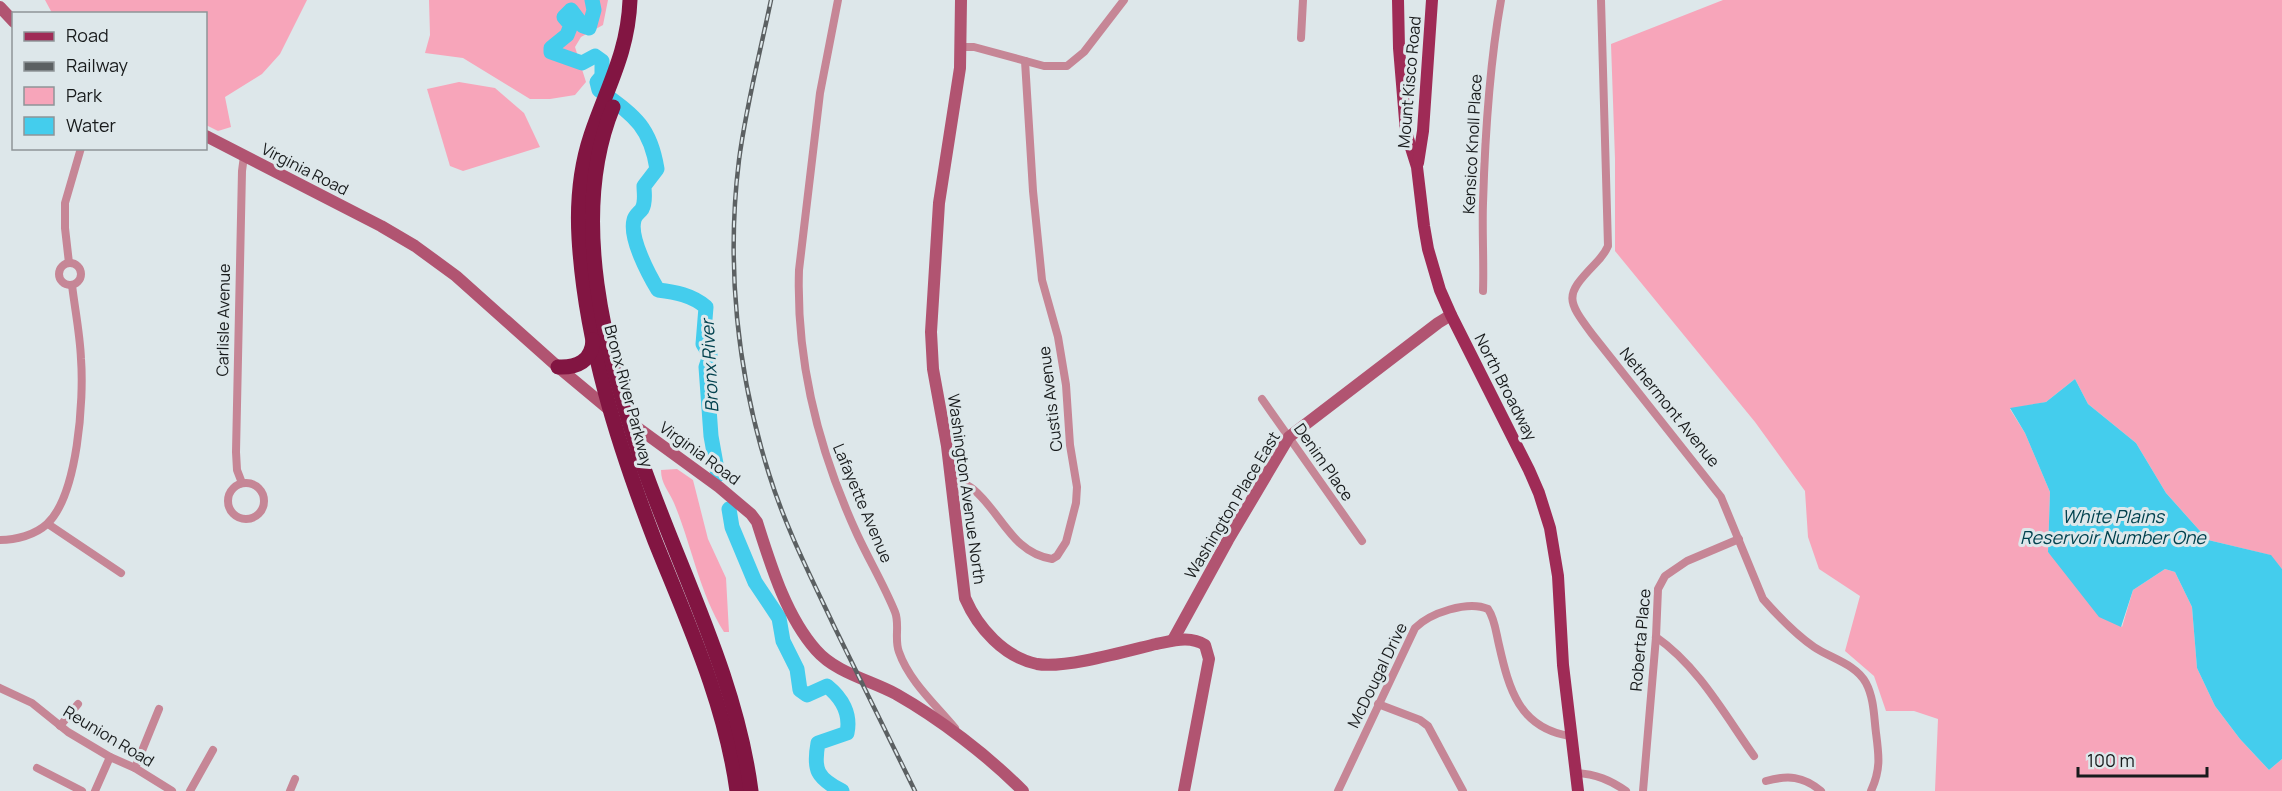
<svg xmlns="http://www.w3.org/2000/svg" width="2282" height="791" viewBox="0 0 2282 791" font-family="Manrope,sans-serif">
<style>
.green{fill:#f7a5ba}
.water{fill:#44cded}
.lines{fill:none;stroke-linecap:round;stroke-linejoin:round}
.river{stroke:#44cded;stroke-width:15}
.street{stroke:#c68696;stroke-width:8}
.secondary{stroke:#b15471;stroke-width:12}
.primary{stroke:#9f2b56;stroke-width:12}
.highway{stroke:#821542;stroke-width:15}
.rail-casing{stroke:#5b6062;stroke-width:4.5}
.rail{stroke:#dde7ea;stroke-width:2;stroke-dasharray:7;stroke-linecap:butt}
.labels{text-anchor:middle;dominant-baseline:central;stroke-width:6;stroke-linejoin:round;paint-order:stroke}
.street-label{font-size:16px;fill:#181b1c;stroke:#dde7ea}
.water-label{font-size:18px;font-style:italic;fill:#01414e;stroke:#dde7ea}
</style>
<rect width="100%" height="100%" fill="#dde7ea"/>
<g class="green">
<path d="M45,0H307L280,54L262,74L225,97L231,127L218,131L206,125V14L52,13Z"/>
<path d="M429,0H608L603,25L581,37L575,47L586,82L575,95L550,99H530L463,58L425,53L430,35Z"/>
<path d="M1723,0H2282V569L2270,555L2208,540L2166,493L2136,443L2088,404L2075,379L2046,402L2010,409L2025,433L2050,492L2048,552L2122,627L2133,590L2165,569L2175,572L2192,607L2197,668L2215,706L2240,739L2269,770L2282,759V791H1935L1938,719L1914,711H1886L1874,676L1845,651L1860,596L1819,569L1808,537L1805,491L1755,422L1615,251V159L1611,44Z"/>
<path d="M459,82L495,88L524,113L540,147L463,171L450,166L427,89Z"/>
<path d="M677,469L693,480L708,539L726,578L729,632H724C699,592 692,546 674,503C669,491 661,484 661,470Z"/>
</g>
<path class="water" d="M2075,379L2088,404L2136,443L2166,493L2208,540L2271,555L2282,569V759L2269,770L2240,739L2215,706L2197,668L2192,607L2175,572L2165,569L2133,590L2121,627L2099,617L2048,552L2050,492L2025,433L2010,408L2046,402Z"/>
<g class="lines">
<g class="river">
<path d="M592,0L594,10L589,28L583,26L571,10L564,17L571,25L567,35L551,48V52L582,63L595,56L602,61V76L597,82L599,90C633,115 650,125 657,169L644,186C644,193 646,202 642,209C639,213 635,215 634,220C629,238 649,275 658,290C675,292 692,295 706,307L703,344L710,355L706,367L711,436L718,475"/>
<path d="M729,509L732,527L755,582L779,618L783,641L797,669L800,690L807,695L827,686C842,698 851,714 847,733L818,743C813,770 817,778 842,791"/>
</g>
<g class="street">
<path d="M838,0L820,93L799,270C796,362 819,451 857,534C869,560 884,585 895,612C900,624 894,640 899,652C909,681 936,705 955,728"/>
<path d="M1601,0L1608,246C1605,253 1600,259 1594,265C1564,296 1567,300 1592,334L1721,497L1763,599C1778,616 1795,634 1814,647C1830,658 1856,664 1866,683C1874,698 1874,717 1876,733C1879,756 1881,769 1871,791"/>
<path d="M1301,38L1303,0"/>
<path d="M961,47H974L1044,66H1067L1084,52L1124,0"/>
<circle cx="70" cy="274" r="11"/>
<path d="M69,263L65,228V203L81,148"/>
<path d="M1483,291C1484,262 1482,232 1483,203C1485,135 1489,67 1501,0"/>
<path d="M1262,399L1362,541"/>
<path d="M952,478C958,481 967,484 973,489C1001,512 1012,553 1052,559L1057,556L1066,542L1076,503L1077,487L1070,445L1066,385L1058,337L1042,280L1033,191L1025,61"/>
<circle cx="246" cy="501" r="18"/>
<path d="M242,483L237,470L236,452L242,171L244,156"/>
<path d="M48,524L121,573"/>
<path d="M0,540C16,540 35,535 47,524C78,495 84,399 81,359C80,334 75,310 72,285"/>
<path d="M1656,637C1698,666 1725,715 1754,756"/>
<path d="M0,688L32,703L68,732L110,757L135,768L172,791"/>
<path d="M1378,704L1420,720L1428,726L1463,791"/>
<path d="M60,726L78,704"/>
<path d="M37,768L82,791"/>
<path d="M135,768L159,709"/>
<path d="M1576,773C1596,774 1610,780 1626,791"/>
<path d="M1766,781C1788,775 1803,776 1821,791"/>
<path d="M95,791L110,757"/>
<path d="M190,791L213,750"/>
<path d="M290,791L295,779"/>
<path d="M1338,791L1415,628C1430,613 1468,600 1488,609C1495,619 1496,633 1499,645C1509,689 1519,728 1570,736"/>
<path d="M1643,791L1656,637L1658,589L1665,576L1687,561L1739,539"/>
</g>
<g class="secondary">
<path d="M961,0L960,68L939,203L931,332L933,369L947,446L965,598C978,628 1004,657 1037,664C1064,669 1127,651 1156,644C1172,641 1190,635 1205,645L1209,659L1184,791"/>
<path d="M0,7L14,22"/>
<path d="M206,136L381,226L415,246L456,276L558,367L612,412"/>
<path d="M627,420L719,487L751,514L757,522C771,566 786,616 816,650C836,673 870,680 896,694C940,719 987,755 1023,791"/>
<path d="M1173,640L1228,540L1289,437L1438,323L1451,315"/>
</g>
<g class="primary">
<path d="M1398,0L1399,48L1406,132L1417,167L1424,226L1428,249L1440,290L1451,315L1529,470L1539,493L1550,528L1558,576L1563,665L1578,791"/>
<path d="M1418,163L1423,131L1432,0"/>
</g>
<g class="highway">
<path d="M630,0C628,53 607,87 591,135C580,168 577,203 579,238C585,342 618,445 655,541C688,623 725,703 737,791"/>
<path d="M613,107C568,217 606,352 641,460C679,570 736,675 751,791"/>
<path d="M558,367C577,368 592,361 593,340"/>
</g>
<g class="rail-casing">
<path id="rail" d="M771,0C760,53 746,106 739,160C726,265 737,373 769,474C785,526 810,575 833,624C860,680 888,735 915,791"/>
</g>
<use href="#rail" class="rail"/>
</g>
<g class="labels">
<g class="street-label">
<text transform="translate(1409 82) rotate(-85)">Mount Kisco Road</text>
<text transform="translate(1472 144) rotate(-87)">Kensico Knoll Place</text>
<text transform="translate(305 169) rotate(27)">Virginia Road</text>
<text transform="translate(223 320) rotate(-89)">Carlisle Avenue</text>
<text transform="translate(1506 387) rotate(63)">North Broadway</text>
<text transform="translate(629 396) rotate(75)">Bronx River Parkway</text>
<text transform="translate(1050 399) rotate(-97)">Custis Avenue</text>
<text transform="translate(1670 407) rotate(51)">Nethermont Avenue</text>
<text transform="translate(700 453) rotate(36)">Virginia Road</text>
<text transform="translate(1324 462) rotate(55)">Denim Place</text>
<text transform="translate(967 489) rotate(82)">Washington Avenue North</text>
<text transform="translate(863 503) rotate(67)">Lafayette Avenue</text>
<text transform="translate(1232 505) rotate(-59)">Washington Place East</text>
<text transform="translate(1640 640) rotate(-85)">Roberta Place</text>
<text transform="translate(1377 675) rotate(-64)">McDougal Drive</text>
<text transform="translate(109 736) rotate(31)">Reunion Road</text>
</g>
<g class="water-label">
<text transform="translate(709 366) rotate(-93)">Bronx River</text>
<text x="2113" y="516">White Plains<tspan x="2113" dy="21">Reservoir Number One</tspan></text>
</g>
</g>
<rect x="12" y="12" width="195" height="138" fill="#dde7ea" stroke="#8e9598" stroke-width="1.5"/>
<rect x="24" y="32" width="30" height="9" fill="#9f2b56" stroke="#8e9598" stroke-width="1.5"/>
<text x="66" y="42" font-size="18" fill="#181b1c">Road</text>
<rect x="24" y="62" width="30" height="9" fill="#5b6062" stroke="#8e9598" stroke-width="1.5"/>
<text x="66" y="72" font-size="18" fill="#181b1c">Railway</text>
<rect x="24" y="87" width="30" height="18" fill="#f7a5ba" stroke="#8e9598" stroke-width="1.5"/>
<text x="66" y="102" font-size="18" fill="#181b1c">Park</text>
<rect x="24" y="117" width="30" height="18" fill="#44cded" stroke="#8e9598" stroke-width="1.5"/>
<text x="66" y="132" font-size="18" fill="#181b1c">Water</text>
<path d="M2078 767v9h129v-9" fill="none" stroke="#181b1c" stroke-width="3"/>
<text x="2087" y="767" font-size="18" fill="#181b1c" stroke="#dde7ea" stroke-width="4.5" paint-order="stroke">100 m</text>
</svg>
